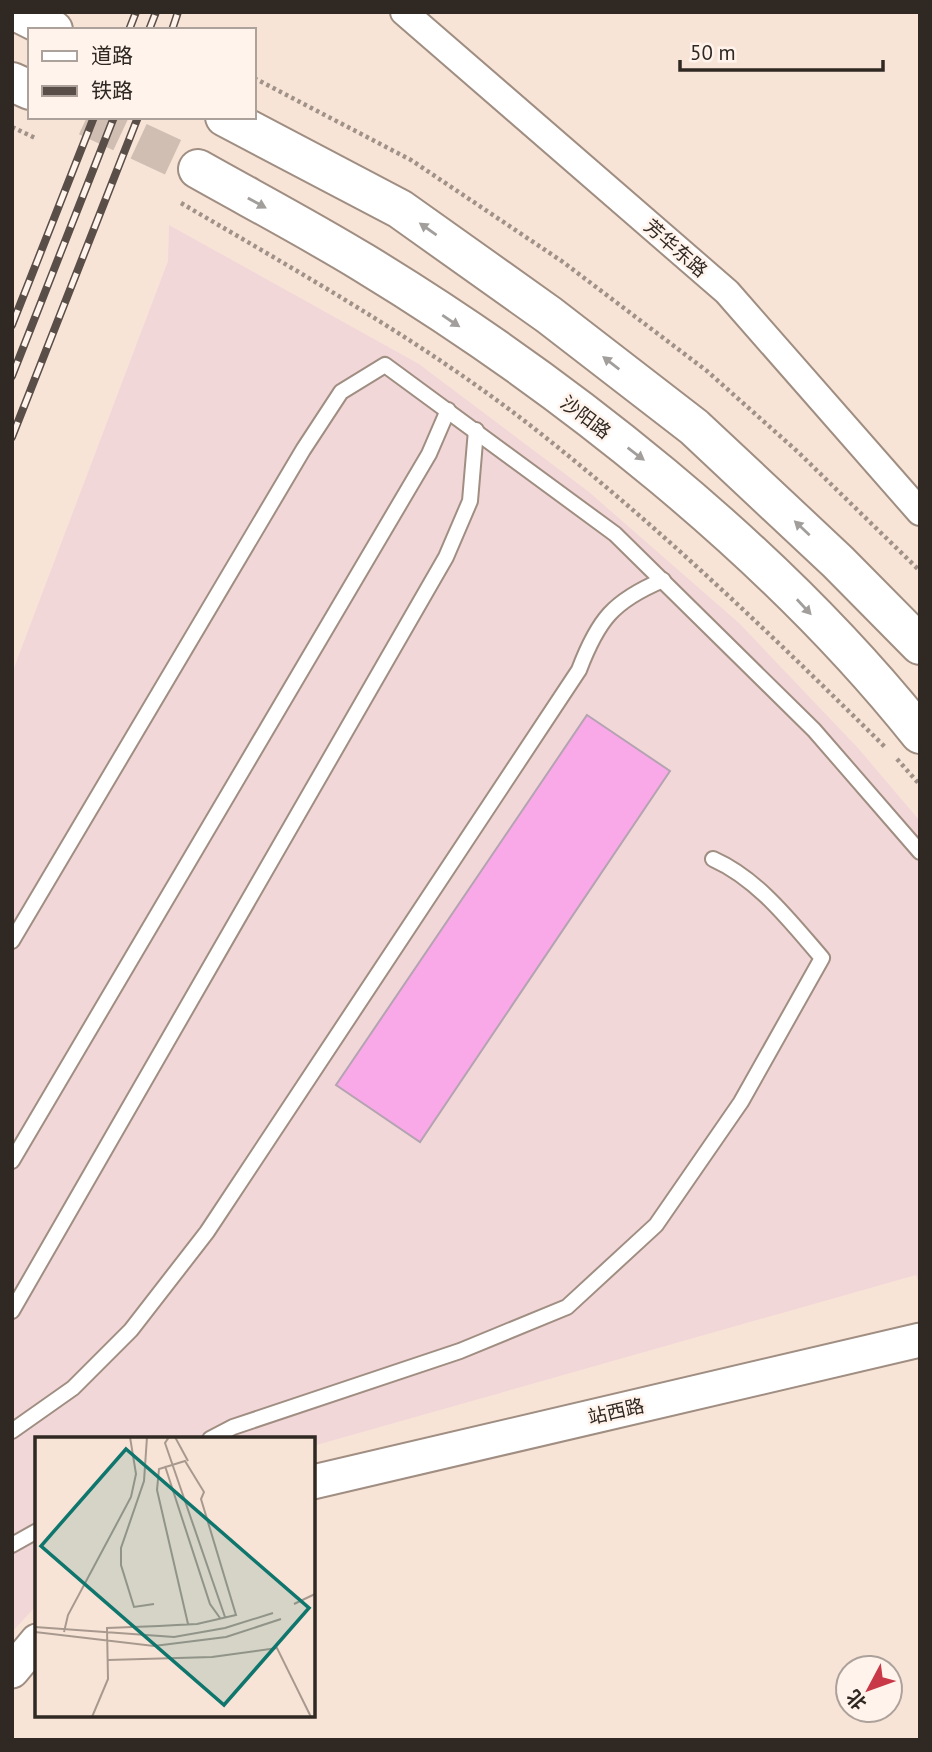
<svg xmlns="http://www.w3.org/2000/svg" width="932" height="1752" viewBox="0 0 932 1752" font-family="'PT Sans','Noto Sans SC',sans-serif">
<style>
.industrial{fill:#f2d7d9}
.building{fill:#faa9e8;stroke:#b4a3b0;stroke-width:2}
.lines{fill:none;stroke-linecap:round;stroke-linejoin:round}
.primary-tunnel{stroke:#d0beb3;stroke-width:38;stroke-dasharray:38 19;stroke-linecap:butt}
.service-casing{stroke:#a08e82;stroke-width:18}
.minor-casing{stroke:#a08e82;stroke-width:30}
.tertiary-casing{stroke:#a08e82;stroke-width:37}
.primary-casing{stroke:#a08e82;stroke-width:42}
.path{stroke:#a09288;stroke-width:4.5;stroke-dasharray:3.5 3.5;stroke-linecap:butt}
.service{stroke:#fff;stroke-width:14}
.minor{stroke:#fff;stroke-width:26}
.tertiary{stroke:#fff;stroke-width:33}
.primary{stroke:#fff;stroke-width:38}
.rail-casing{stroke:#594f48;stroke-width:8}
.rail{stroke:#fff3eb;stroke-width:5;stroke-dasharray:16;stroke-linecap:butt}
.oneway{fill:#a19e9c}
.labels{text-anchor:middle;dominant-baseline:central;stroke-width:5;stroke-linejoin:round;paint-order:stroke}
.street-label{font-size:19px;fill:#2f2823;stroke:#fff3eb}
.inset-road{fill:none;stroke:#a8998f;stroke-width:2}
.view{fill:#0f766e;fill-opacity:0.15;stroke:#0f766e;stroke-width:3.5}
.inset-edge{fill:none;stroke:#2f2823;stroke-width:3.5}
</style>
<rect width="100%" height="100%" fill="#f8e4d7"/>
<path class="industrial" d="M169,225L419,364L589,492L739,623L858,748L920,821V1287L916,1275L313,1446V1439H37V1605L12,1632V673L168,261Z"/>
<path class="building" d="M587,715L670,771L420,1142L336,1085Z"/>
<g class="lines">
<path class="primary-tunnel" d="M87,117L198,169"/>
<g class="service-casing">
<g id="service">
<path d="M12,941L303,450L341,392L385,365L615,534L814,730L920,852"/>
<path d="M12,1161L429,454L448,410"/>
<path d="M12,1311L446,557L470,501L476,430"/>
<path d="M12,1431L73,1388L131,1330L207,1232L579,670C598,620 613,601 663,580"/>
<path d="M210,1439L233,1427L460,1351L567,1307L656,1225L741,1102L822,958C790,921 758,879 713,859"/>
<path d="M12,1545L37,1531"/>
</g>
</g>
<g class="minor-casing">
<path id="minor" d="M404,12L727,292L920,512"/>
</g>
<g class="tertiary-casing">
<g id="tertiary">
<path d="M313,1482L920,1340"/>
<path d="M12,1671L37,1641"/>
</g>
</g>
<g class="primary-casing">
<g id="primary">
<path d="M17,12L53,30"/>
<path d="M12,82L30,90"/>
<path d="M225,117L400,209L549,315L694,427L838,562L920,645"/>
<path d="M198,169C253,200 310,230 364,263C563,384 775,552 920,734"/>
</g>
</g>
<g class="path">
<path d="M254,78L411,160L563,262L707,371L798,452L920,571"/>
<path d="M12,127L35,138"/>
<path d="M181,203C307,277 436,349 550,441C669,536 778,641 886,748"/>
<path d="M897,759L920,785"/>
</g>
<use href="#service" class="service"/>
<use href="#minor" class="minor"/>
<use href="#tertiary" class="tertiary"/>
<use href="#primary" class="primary"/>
<g class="rail-casing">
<g id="rail">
<path d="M129,30L136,12"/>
<path d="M149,30L156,12"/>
<path d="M172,30L178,12"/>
<path d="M12,325L94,117"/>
<path d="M12,376L114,117"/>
<path d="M12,437L138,117"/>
</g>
</g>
<use href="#rail" class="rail"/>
</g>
<defs><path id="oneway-solid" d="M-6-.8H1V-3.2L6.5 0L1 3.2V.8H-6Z" transform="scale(1.75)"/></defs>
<g class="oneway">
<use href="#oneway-solid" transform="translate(257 203) rotate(29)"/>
<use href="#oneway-solid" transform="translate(428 229) rotate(-145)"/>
<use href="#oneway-solid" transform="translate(451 321) rotate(34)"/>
<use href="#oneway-solid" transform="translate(611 363) rotate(-142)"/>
<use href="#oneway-solid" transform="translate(636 454) rotate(37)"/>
<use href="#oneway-solid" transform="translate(802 528) rotate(-137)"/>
<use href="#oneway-solid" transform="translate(804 607) rotate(47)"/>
</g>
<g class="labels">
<g class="street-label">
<text transform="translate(676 248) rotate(41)">芳华东路</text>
<text transform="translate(586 417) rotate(37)">沙阳路</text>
<text transform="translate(616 1411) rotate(-13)">站西路</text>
</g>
</g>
<g transform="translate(35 1437)">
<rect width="280" height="280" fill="#f8e4d7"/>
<path class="inset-road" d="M112,0L109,44L86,111V128L99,170L119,167M134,0L130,6L190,180M140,0L153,24M130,29L175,167L185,181M259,167L280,157M0,190L139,200L190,191L238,176M0,195L119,209L191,200L246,182M29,195L33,178L96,60L101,37L95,0M73,223L177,220L242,211L276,280M57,280L73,242L72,191L124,189L142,188L162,187L201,178L166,62L169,55L150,24L124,32L122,53L153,187"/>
<path class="view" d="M91,12L274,171L189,268L6,109Z"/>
<rect width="280" height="280" class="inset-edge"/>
</g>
<rect width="932" height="1752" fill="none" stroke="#2f2823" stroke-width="28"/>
<rect x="28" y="28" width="228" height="91" fill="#fff3eb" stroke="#aca29b" stroke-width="2"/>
<rect x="42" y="51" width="35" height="10" fill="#ffffff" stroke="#aca29b" stroke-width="2"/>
<text x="91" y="63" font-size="21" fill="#2f2823">道路</text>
<rect x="42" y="86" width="35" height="10" fill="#594f48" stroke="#aca29b" stroke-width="2"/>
<text x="91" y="98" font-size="21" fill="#2f2823">铁路</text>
<g transform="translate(869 1689) rotate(229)"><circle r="33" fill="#fff3eb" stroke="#aca29b" stroke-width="2"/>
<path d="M0-5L12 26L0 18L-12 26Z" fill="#c83846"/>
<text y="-10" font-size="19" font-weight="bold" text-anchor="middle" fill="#2f2823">北</text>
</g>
<path d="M680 60v10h203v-10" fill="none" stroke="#2f2823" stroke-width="3.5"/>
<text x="690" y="60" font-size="21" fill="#2f2823" stroke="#fff3eb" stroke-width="5" paint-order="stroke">50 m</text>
</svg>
